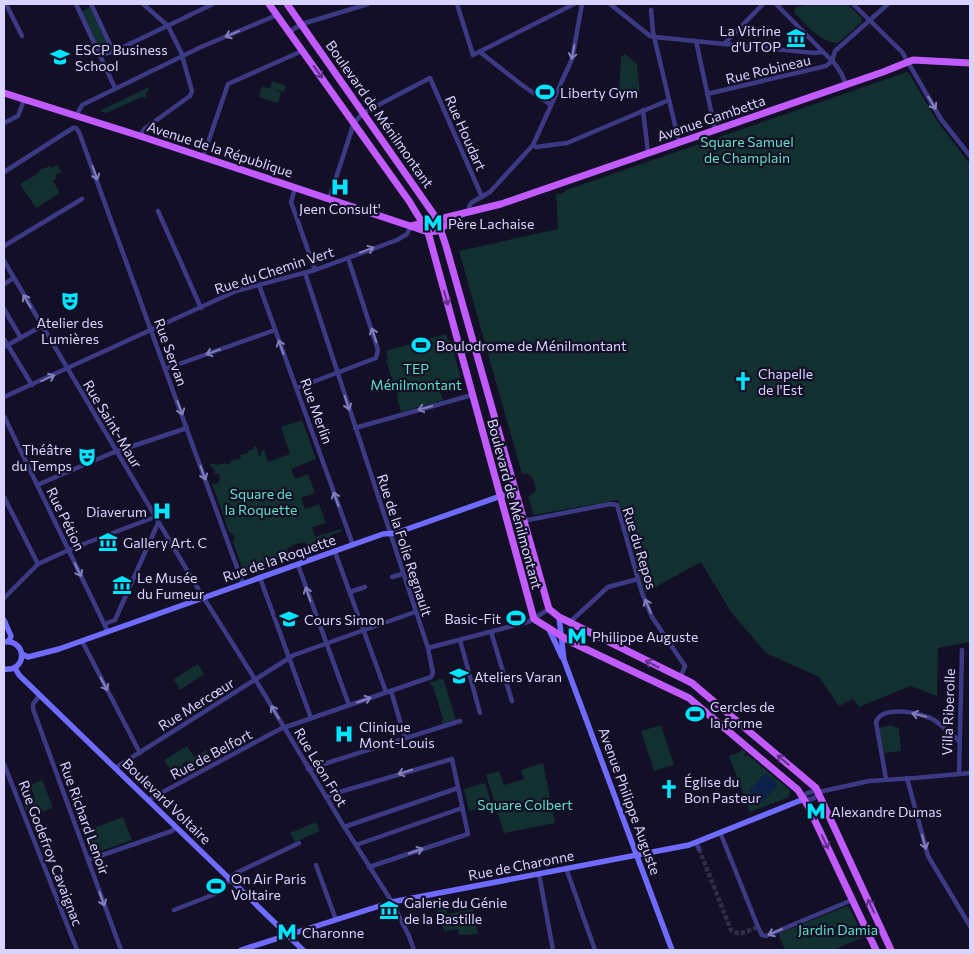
<svg xmlns="http://www.w3.org/2000/svg" width="974" height="954" viewBox="0 0 974 954" font-family="Commissioner,sans-serif">
<style>
.green{fill:#12302f}
.water{fill:#0c2248}
.lines{fill:none;stroke-linecap:round;stroke-linejoin:round}
.street-tunnel{stroke:#312d47;stroke-width:4.5;stroke-dasharray:4.5 2;stroke-linecap:butt}
.street{stroke:#3d3a85;stroke-width:4.5}
.secondary{stroke:#6f6bff;stroke-width:5.5}
.primary{stroke:#c25bff;stroke-width:7}
.oneway{stroke:#837fbc}
.oneway2{stroke:#623188}
.labels{text-anchor:middle;dominant-baseline:central;stroke-width:4.5;stroke-linejoin:round;paint-order:stroke}
.poi-label{font-size:14px;fill:#d9d4ff;stroke:#130f26;text-anchor:start}
.street-label{font-size:14px;fill:#d9d4ff;stroke:#130f26}
.park-label{font-size:14px;fill:#5fe0c0;stroke:#130f26}
</style>
<rect width="100%" height="100%" fill="#130f26"/>
<g class="green">
<path d="M808,4H847L861,17L862,22L838,43C818,41 807,26 794,12L795,8Z"/>
<path d="M90,7L108,46L99,51L81,12Z"/>
<path d="M625,54L637,64L640,93L619,90L621,57Z"/>
<path d="M907,72L910,75L937,121L970,164V642L938,648L937,696L910,686L859,707L853,699L839,706L819,677L766,653L731,612L701,562L645,593L618,500L534,515L528,497L535,492C537,484 532,472 522,474L459,251L558,229L556,194H562L566,190Z"/>
<path d="M272,81L286,86L284,92L273,89L281,93L278,103L259,97L262,86L270,89Z"/>
<path d="M149,87L150,88L146,93L147,98L141,97L107,113L99,111Z"/>
<path d="M57,165L62,172L55,175L57,178L53,181L60,193L36,208L20,184L37,174L40,170L50,166L51,168Z"/>
<path d="M446,334L448,341L450,340L461,378L437,384L443,400L401,412L397,397H398L386,360L388,359L386,351Z"/>
<path d="M302,420L316,459L291,469L295,479L308,474L315,493L301,498L305,509L319,504L326,523L312,527L315,537L341,529L342,531L331,535L334,542L309,550L305,542L293,545L290,548L289,547L287,548L290,557L246,573L244,567H242L233,542L235,536L229,532L212,484L219,483L220,474H215L214,469L209,465L213,463L216,465L225,463L229,465L231,461L241,458L240,455L248,453V451L254,449L253,447L256,446L259,456L261,455V451L264,450L268,462L290,454L281,427Z"/>
<path d="M198,664L204,674L180,690L174,679Z"/>
<path d="M443,678L456,720L443,724L441,722L443,719L433,686L429,684L432,682Z"/>
<path d="M661,725L674,765L654,771L641,731Z"/>
<path d="M891,725L899,728L901,751L884,753L879,728Z"/>
<path d="M187,746L194,757L206,750L211,761L193,771L187,761L182,764L184,768L173,773L164,760Z"/>
<path d="M742,749L746,752L744,755L746,756L748,755L790,790L789,797L750,812L729,756L739,753Z"/>
<path d="M543,763L555,823L504,833L486,775L499,771L504,785L524,779L521,770Z"/>
<path d="M42,780L53,808L41,812L38,805L26,810L23,802L35,797L30,785Z"/>
<path d="M485,783L492,805L469,811L464,789Z"/>
<path d="M123,817L132,840L92,854L83,832Z"/>
<path d="M316,822L320,831L295,842L290,833Z"/>
<path d="M435,900H438L440,907L445,906L447,914L473,909L478,934L459,935L458,929L444,931L441,918H439Z"/>
<path d="M847,906L849,907L864,937L833,950H785L779,936L780,933Z"/>
</g>
<path class="water" d="M765,773L778,784L763,802L749,791Z"/>
<g class="lines">
<path class="street-tunnel" d="M699,849L731,930C739,937 749,930 758,927"/>
<g class="street">
<path d="M6,4L22,36"/>
<path d="M76,4L115,88"/>
<path d="M91,4L113,51"/>
<path d="M457,4L473,55L574,4"/>
<path d="M610,4L650,36L655,37L724,44L763,4"/>
<path d="M776,4L835,64L841,73L846,84"/>
<path d="M853,4L902,52L941,119L970,156"/>
<path d="M651,10L653,32L679,142"/>
<path d="M289,32L302,24L368,4"/>
<path d="M696,41L715,129"/>
<path d="M724,44L814,53L822,52"/>
<path d="M480,52L522,85L551,105"/>
<path d="M100,56L117,50L213,4"/>
<path d="M707,94L826,66L832,61L835,51L888,4"/>
<path d="M643,110L648,152"/>
<path d="M76,116L82,105L201,47L277,15"/>
<path d="M4,123L18,116L24,100"/>
<path d="M140,136L144,129L190,96L192,91L181,52L168,26L143,4"/>
<path d="M533,145L536,147L567,143L669,100"/>
<path d="M203,157L228,84L302,51"/>
<path d="M4,172L73,128H76L79,132L243,584"/>
<path d="M295,188L291,202L315,270"/>
<path d="M329,199L354,123L363,113L430,78L482,197"/>
<path d="M158,211L201,308"/>
<path d="M470,212L469,207L471,203L490,192L533,145L572,59L582,4"/>
<path d="M4,246L82,199"/>
<path d="M4,261L200,592L258,684L340,820L392,902L409,936L414,950"/>
<path d="M4,284L14,278"/>
<path d="M259,285L353,545"/>
<path d="M4,309L21,338"/>
<path d="M4,339L32,385"/>
<path d="M4,347L42,326"/>
<path d="M165,369L275,330"/>
<path d="M297,388L376,358L378,350L348,258"/>
<path d="M4,397L236,291L315,270L397,240L407,234L411,226"/>
<path d="M4,416L108,632"/>
<path d="M355,428L472,395"/>
<path d="M37,485L112,453L187,428"/>
<path d="M4,497L38,564"/>
<path d="M523,521L610,504L617,505L642,593L652,617L685,666L680,678"/>
<path d="M335,552L386,692"/>
<path d="M298,565L349,705"/>
<path d="M392,577L402,574"/>
<path d="M260,578L311,718"/>
<path d="M350,592L365,587"/>
<path d="M4,598L38,564L73,548L155,517"/>
<path d="M570,622L608,587L638,579"/>
<path d="M104,624L115,620L158,523"/>
<path d="M491,632L512,701"/>
<path d="M460,640L480,713"/>
<path d="M82,641L140,753"/>
<path d="M428,648L528,622L549,609"/>
<path d="M391,691L405,738"/>
<path d="M40,695L33,704V709L121,950"/>
<path d="M4,764L77,950"/>
<path d="M115,768L294,655L415,612"/>
<path d="M308,769L460,721"/>
<path d="M959,774L962,650"/>
<path d="M907,778L928,856L970,926"/>
<path d="M886,779L876,722C882,704 923,713 934,720C943,726 951,734 959,741"/>
<path d="M326,797L336,793L452,759L468,834L369,867"/>
<path d="M804,799L805,794L814,791L819,792L869,781L915,778L970,773"/>
<path d="M804,799C810,800 816,799 818,793"/>
<path d="M148,800L280,729L431,677L433,673L428,648L305,273"/>
<path d="M344,827L458,788"/>
<path d="M720,832L758,927L762,935L766,936L852,900"/>
<path d="M696,842L699,849"/>
<path d="M356,845L462,808"/>
<path d="M88,860L172,831L176,827"/>
<path d="M316,865L336,920"/>
<path d="M566,868L595,950"/>
<path d="M539,874L553,950"/>
<path d="M229,878L236,873L299,843"/>
<path d="M174,910L215,894L230,879"/>
</g>
<g class="secondary">
<path d="M559,617L564,660L672,950"/>
<path d="M4,620L11,636L9,641"/>
<path d="M548,627L562,657"/>
<path d="M4,642C27,639 28,672 4,669"/>
<path d="M22,654L28,657L59,649L383,534L396,533L515,491"/>
<path d="M15,668L19,675L303,950"/>
<path d="M241,950L392,902L689,845L804,799"/>
</g>
<g class="primary">
<path d="M269,4L409,201L428,232L534,619L571,642L689,698L798,790L808,806L876,950"/>
<path d="M287,4L437,219L446,246L549,609L559,617L692,683L816,788L891,950"/>
<path d="M4,93L140,136L428,232L437,231L459,216"/>
<path d="M411,226L501,204L883,72L913,60L970,63"/>
</g>
</g>
<defs><path id="oneway-shaft" d="M-6 0H5M1.5-3L5.5 0L1.5 3" fill="none" stroke-width="1.6" stroke-linecap="round" stroke-linejoin="round" transform="scale(1.25)"/></defs>
<g class="oneway">
<use href="#oneway-shaft" transform="translate(232 34) rotate(157)"/>
<use href="#oneway-shaft" transform="translate(573 52) rotate(101)"/>
<use href="#oneway-shaft" transform="translate(932 103) rotate(59)"/>
<use href="#oneway-shaft" transform="translate(95 173) rotate(70)"/>
<use href="#oneway-shaft" transform="translate(367 250) rotate(-20)"/>
<use href="#oneway-shaft" transform="translate(27 301) rotate(-120)"/>
<use href="#oneway-shaft" transform="translate(374 335) rotate(-108)"/>
<use href="#oneway-shaft" transform="translate(281 347) rotate(-110)"/>
<use href="#oneway-shaft" transform="translate(213 352) rotate(160)"/>
<use href="#oneway-shaft" transform="translate(48 378) rotate(-24)"/>
<use href="#oneway-shaft" transform="translate(347 403) rotate(72)"/>
<use href="#oneway-shaft" transform="translate(180 408) rotate(70)"/>
<use href="#oneway-shaft" transform="translate(425 408) rotate(164)"/>
<use href="#oneway-shaft" transform="translate(203 473) rotate(70)"/>
<use href="#oneway-shaft" transform="translate(336 499) rotate(-110)"/>
<use href="#oneway-shaft" transform="translate(78 570) rotate(64)"/>
<use href="#oneway-shaft" transform="translate(308 594) rotate(-109)"/>
<use href="#oneway-shaft" transform="translate(648 606) rotate(-113)"/>
<use href="#oneway-shaft" transform="translate(104 684) rotate(62)"/>
<use href="#oneway-shaft" transform="translate(364 700) rotate(-19)"/>
<use href="#oneway-shaft" transform="translate(275 712) rotate(-121)"/>
<use href="#oneway-shaft" transform="translate(919 715) rotate(-166)"/>
<use href="#oneway-shaft" transform="translate(405 772) rotate(163)"/>
<use href="#oneway-shaft" transform="translate(924 842) rotate(75)"/>
<use href="#oneway-shaft" transform="translate(416 851) rotate(-19)"/>
<use href="#oneway-shaft" transform="translate(102 899) rotate(70)"/>
<use href="#oneway-shaft" transform="translate(775 932) rotate(157)"/>
</g>
<g class="oneway2">
<use href="#oneway-shaft" transform="translate(318 72) rotate(54)"/>
<use href="#oneway-shaft" transform="translate(446 298) rotate(74)"/>
<use href="#oneway-shaft" transform="translate(652 664) rotate(-153)"/>
<use href="#oneway-shaft" transform="translate(783 760) rotate(-140)"/>
<use href="#oneway-shaft" transform="translate(825 842) rotate(65)"/>
<use href="#oneway-shaft" transform="translate(871 906) rotate(-115)"/>
</g>
<defs>
<g id="museum-bare" transform="scale(1.5)"><path d="M0-6L6-3V-2H-6V-3ZM-5-1h2V3h-2ZM-1-1h2V3h-2ZM3-1h2V3H3ZM-6 4H6V6H-6Z" fill="#00e5ff" stroke="#130f26" stroke-width="2.5" paint-order="stroke"/></g>
<g id="university-bare" transform="scale(1.5)"><path d="M0-5L7-2L0 1L-7-2ZM-4 1L0 2.5L4 1V4Q0 6-4 4Z" fill="#00e5ff" stroke="#130f26" stroke-width="2.5" paint-order="stroke"/></g>
<g id="stadium-bare" transform="scale(1.5)"><path d="M0-5a6.5 5 0 1 0 0 10a6.5 5 0 1 0 0-10ZM-3.5-1.8h7v3.6h-7Z" fill="#00e5ff" stroke="#130f26" stroke-width="2.5" paint-order="stroke"/></g>
<g id="hospital-bare" transform="scale(1.5)"><path d="M-5-5h3v3.5h4V-5h3V5h-3V1.5h-4V5h-3Z" fill="#00e5ff" stroke="#130f26" stroke-width="2.5" paint-order="stroke"/></g>
<g id="metro-bare" transform="scale(1.5)"><path d="M-5.5 5V-5H-3L0 0L3-5H5.5V5H3V-.5L0 4L-3-.5V5Z" fill="#00e5ff" stroke="#130f26" stroke-width="2.5" paint-order="stroke"/></g>
<g id="theatre-bare" transform="scale(1.5)"><path d="M-5-5.5Q0-4 5-5.5V0Q5 5 0 6Q-5 5-5 0ZM-3.3-2.5H-1v1.5H-3.3ZM1-2.5H3.3v1.5H1ZM-2.8 1Q0 5.5 2.8 1Z" fill="#00e5ff" stroke="#130f26" stroke-width="2.5" paint-order="stroke"/></g>
<g id="church-bare" transform="scale(1.5)"><path d="M-1.2-6h2.4v3.5h3.3v2.4h-3.3V6h-2.4V-.1h-3.3v-2.4h3.3Z" fill="#00e5ff" stroke="#130f26" stroke-width="2.5" paint-order="stroke"/></g>
</defs>
<g fill-rule="evenodd">
<use href="#museum-bare" x="796" y="38"/>
<use href="#university-bare" x="60" y="57"/>
<use href="#stadium-bare" x="545" y="92"/>
<use href="#hospital-bare" x="340" y="187"/>
<use href="#metro-bare" x="433" y="223"/>
<use href="#theatre-bare" x="70" y="301"/>
<use href="#stadium-bare" x="421" y="345"/>
<use href="#church-bare" x="743" y="381"/>
<use href="#theatre-bare" x="87" y="457"/>
<use href="#hospital-bare" x="162" y="511"/>
<use href="#museum-bare" x="108" y="542"/>
<use href="#museum-bare" x="122" y="585"/>
<use href="#stadium-bare" x="516" y="618"/>
<use href="#university-bare" x="289" y="619"/>
<use href="#metro-bare" x="577" y="636"/>
<use href="#university-bare" x="459" y="676"/>
<use href="#stadium-bare" x="695" y="714"/>
<use href="#hospital-bare" x="344" y="734"/>
<use href="#church-bare" x="669" y="789"/>
<use href="#metro-bare" x="816" y="811"/>
<use href="#stadium-bare" x="216" y="886"/>
<use href="#museum-bare" x="389" y="910"/>
<use href="#metro-bare" x="287" y="932"/>
</g>
<g class="labels">
<g class="poi-label">
<text x="781" y="30" text-anchor="end">La Vitrine<tspan x="781" dy="16">d'UTOP</tspan></text>
<text x="75" y="49">ESCP Business<tspan x="75" dy="16">School</tspan></text>
<text x="560" y="92">Liberty Gym</text>
<text x="340" y="208" text-anchor="middle">Jeen Consult'</text>
<text x="448" y="223">Père Lachaise</text>
<text x="70" y="322" text-anchor="middle">Atelier des<tspan x="70" dy="16">Lumières</tspan></text>
<text x="436" y="345">Boulodrome de Ménilmontant</text>
<text x="758" y="373">Chapelle<tspan x="758" dy="16">de l'Est</tspan></text>
<text x="72" y="449" text-anchor="end">Théâtre<tspan x="72" dy="16">du Temps</tspan></text>
<text x="147" y="511" text-anchor="end">Diaverum</text>
<text x="123" y="542">Gallery Art. C</text>
<text x="137" y="577">Le Musée<tspan x="137" dy="16">du Fumeur</tspan></text>
<text x="501" y="618" text-anchor="end">Basic-Fit</text>
<text x="304" y="619">Cours Simon</text>
<text x="592" y="636">Philippe Auguste</text>
<text x="474" y="676">Ateliers Varan</text>
<text x="710" y="706">Cercles de<tspan x="710" dy="16">la forme</tspan></text>
<text x="359" y="726">Clinique<tspan x="359" dy="16">Mont-Louis</tspan></text>
<text x="684" y="781">Église du<tspan x="684" dy="16">Bon Pasteur</tspan></text>
<text x="831" y="811">Alexandre Dumas</text>
<text x="231" y="878">On Air Paris<tspan x="231" dy="16">Voltaire</tspan></text>
<text x="404" y="902">Galerie du Génie<tspan x="404" dy="16">de la Bastille</tspan></text>
<text x="302" y="932">Charonne</text>
</g>
<g class="street-label">
<text transform="translate(768 69) rotate(-13)">Rue Robineau</text>
<text transform="translate(380 114) rotate(55)">Boulevard de Ménilmontant</text>
<text transform="translate(711 118) rotate(-19)">Avenue Gambetta</text>
<text transform="translate(466 133) rotate(66)">Rue Houdart</text>
<text transform="translate(220 149) rotate(18)">Avenue de la République</text>
<text transform="translate(274 270) rotate(-18)">Rue du Chemin Vert</text>
<text transform="translate(171 352) rotate(70)">Rue Servan</text>
<text transform="translate(317 411) rotate(70)">Rue Merlin</text>
<text transform="translate(113 424) rotate(59)">Rue Saint-Maur</text>
<text transform="translate(515 504) rotate(75)">Boulevard de Ménilmontant</text>
<text transform="translate(66 519) rotate(64)">Rue Pétion</text>
<text transform="translate(405 545) rotate(72)">Rue de la Folie Regnault</text>
<text transform="translate(640 548) rotate(73)">Rue du Repos</text>
<text transform="translate(279 558) rotate(-19)">Rue de la Roquette</text>
<text transform="translate(196 704) rotate(-32)">Rue Mercœur</text>
<text transform="translate(948 712) rotate(-88)">Villa Riberolle</text>
<text transform="translate(211 754) rotate(-28)">Rue de Belfort</text>
<text transform="translate(321 767) rotate(59)">Rue Léon Frot</text>
<text transform="translate(167 801) rotate(44)">Boulevard Voltaire</text>
<text transform="translate(630 801) rotate(70)">Avenue Philippe Auguste</text>
<text transform="translate(85 818) rotate(70)">Rue Richard Lenoir</text>
<text transform="translate(51 853) rotate(69)">Rue Godefroy Cavaignac</text>
<text transform="translate(521 865) rotate(-11)">Rue de Charonne</text>
</g>
<g class="park-label">
<text x="747" y="141">Square Samuel<tspan x="747" dy="16">de Champlain</tspan></text>
<text x="416" y="368">TEP<tspan x="416" dy="16">Ménilmontant</tspan></text>
<text x="261" y="493">Square de<tspan x="261" dy="16">la Roquette</tspan></text>
<text x="525" y="804">Square Colbert</text>
<text x="838" y="929">Jardin Damia</text>
</g>
</g>
<rect width="974" height="954" fill="none" stroke="#d9d4ff" stroke-width="10"/>
</svg>
